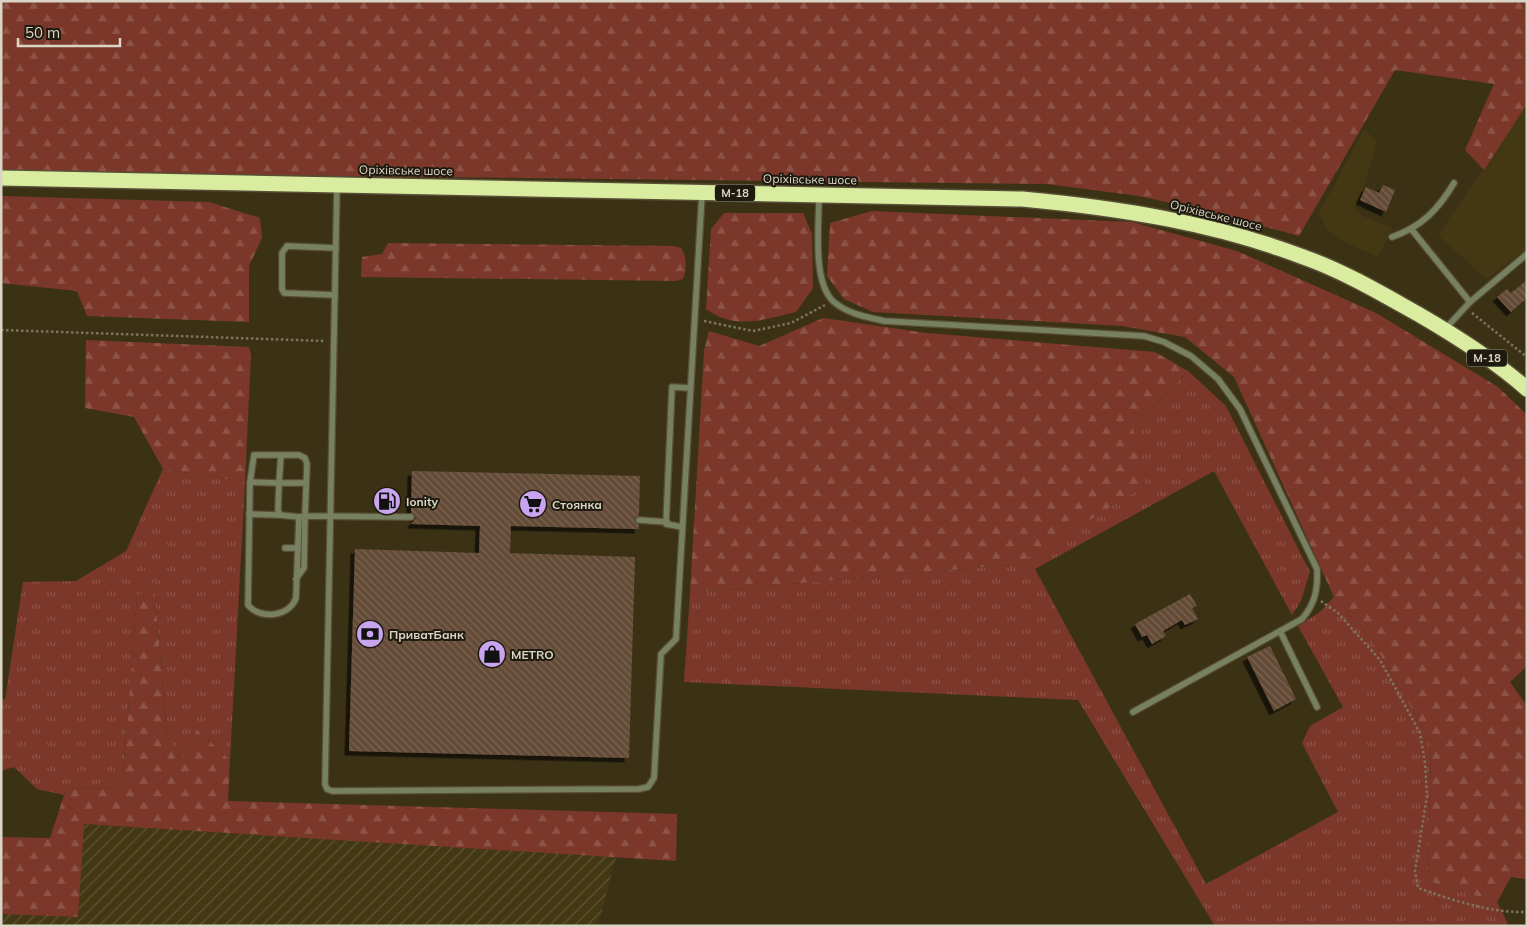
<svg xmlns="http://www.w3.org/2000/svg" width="1528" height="927" viewBox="0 0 1528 927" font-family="Mulish,sans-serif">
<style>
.built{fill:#443814}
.industrial{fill:url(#industrial-furrows)}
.grass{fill:url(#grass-tufts)}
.forest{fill:url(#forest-firs)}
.building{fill:url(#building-back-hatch);filter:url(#shadow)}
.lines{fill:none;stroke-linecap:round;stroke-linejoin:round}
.lane-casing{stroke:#584f36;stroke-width:8}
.highway-casing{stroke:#584f36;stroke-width:18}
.path{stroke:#7c755e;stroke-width:2.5;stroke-dasharray:2.5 2.5;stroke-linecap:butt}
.lane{stroke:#788062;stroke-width:5.5}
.highway{stroke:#d9eca0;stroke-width:15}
.labels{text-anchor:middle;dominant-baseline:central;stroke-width:4;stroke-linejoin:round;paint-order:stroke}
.shield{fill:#1e1a0e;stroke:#a29d8e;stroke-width:1}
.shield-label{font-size:11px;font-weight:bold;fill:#dad5c5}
.street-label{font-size:12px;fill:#dad5c5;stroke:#1e1a0e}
.poi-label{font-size:12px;font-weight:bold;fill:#dad5c5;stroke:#1e1a0e;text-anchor:start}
</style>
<defs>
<pattern id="industrial-furrows" width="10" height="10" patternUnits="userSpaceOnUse" patternTransform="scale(1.25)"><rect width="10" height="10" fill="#443814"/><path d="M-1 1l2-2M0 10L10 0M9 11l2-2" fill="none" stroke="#5e5435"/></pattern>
<pattern id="grass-tufts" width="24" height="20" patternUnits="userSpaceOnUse" patternTransform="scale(1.25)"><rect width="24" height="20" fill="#7b3729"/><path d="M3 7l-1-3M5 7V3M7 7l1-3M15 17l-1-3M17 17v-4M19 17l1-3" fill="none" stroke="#8d5347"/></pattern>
<pattern id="forest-firs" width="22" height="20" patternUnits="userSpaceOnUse" patternTransform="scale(1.25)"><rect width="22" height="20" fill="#7b3729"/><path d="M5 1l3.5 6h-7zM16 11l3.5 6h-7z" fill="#8d5347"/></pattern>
<pattern id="building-back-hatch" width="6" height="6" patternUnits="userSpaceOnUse" patternTransform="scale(1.25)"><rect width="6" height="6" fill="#644c38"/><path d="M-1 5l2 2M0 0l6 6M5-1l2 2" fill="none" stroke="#7a6553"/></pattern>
<filter id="shadow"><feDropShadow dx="-4.5" dy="4.5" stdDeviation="0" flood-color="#0009"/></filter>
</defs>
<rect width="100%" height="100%" fill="#3b3216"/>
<g class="built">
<path d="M1527,103V249L1486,279L1438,235Z"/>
<path d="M1364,130L1377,140L1367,178L1355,207L1358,213L1365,217L1392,228L1378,257L1340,240L1326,228L1319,213Z"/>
</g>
<path class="industrial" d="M83,824L616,857L598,926H1V914L78,917Z"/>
<g class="grass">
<path d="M1188,371L1226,406L1310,572L1301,601L1292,615L1214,471L1035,569L1206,884L1338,812L1302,743L1310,726L1343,707L1298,626L1320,612L1334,597L1372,640L1431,742L1428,881L1497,902L1509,926H1215L1078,700L684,682L690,593L1017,564L1133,428Z"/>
<path d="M163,469L245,482L230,760L196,729L182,759L167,736L154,583L137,597L122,788L66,789L64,795L37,789L14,767L1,771V698L5,700L23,582L76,581L126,551Z"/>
</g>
<g class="forest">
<path d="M1,1H1527V104L1484,170L1465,150L1494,84L1395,70L1299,236L1211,212L1139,196L1047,184L1,172Z"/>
<path d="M1,196L209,202L260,218L262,238L249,266V322L87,316L77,291L1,283Z"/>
<path d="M872,211L1132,222L1237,251L1376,313L1498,387L1527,415V666L1510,682L1527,706V879L1511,877L1497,902L1428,881L1431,742L1372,640L1334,597L1234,377L1185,337L1122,326L873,312L844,299L827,276L830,223Z"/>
<path d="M724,213H803L812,234L813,288L796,312C764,319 736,331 706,309L711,229Z"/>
<path d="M388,243L674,246L681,248C687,257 687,269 683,279L676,281L361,277L362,257L382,254Z"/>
<path d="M823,318L927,333L1155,352L1188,371L1133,428L1145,486L1017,564L690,593L704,351L709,331L759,346Z"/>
<path d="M86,340L249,347L251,354L245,482L163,469L134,417L85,408Z"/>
<path d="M154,583L167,736L182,759L196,729L230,760L228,801L677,814L676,861L84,824L78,917L1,914V837L50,838L66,789L122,788L137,597Z"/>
</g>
<g class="building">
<path d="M1383,185L1395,190L1386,212L1360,200L1366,187L1379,193Z"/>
<path d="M1527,280V298L1511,312L1497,297L1507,289L1511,293Z"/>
<path d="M412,471L640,476L639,515L634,520L639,525V529L511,526L510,553L635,557L629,758L349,751L355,549L479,553L480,526L411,524L416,518L411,512Z"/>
<path d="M1190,594L1197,606L1192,608L1198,619L1185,625L1182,620L1163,631L1166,636L1152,644L1147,635L1142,637L1135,624Z"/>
<path d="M1270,646L1296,699L1274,711L1247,657Z"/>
</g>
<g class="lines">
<g class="lane-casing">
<g id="lane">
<path d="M337,185L325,784L327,789L332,791L639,789L648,787L654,778L661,654L676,639L702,194"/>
<path d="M819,197C819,225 812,283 834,302C848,314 867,317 884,321L1144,336L1164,342L1191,356L1218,379L1240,409L1317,569C1318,589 1315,604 1302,619L1133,712"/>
<path d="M1412,230L1470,302"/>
<path d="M1392,237C1421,227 1438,210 1454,183"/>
<path d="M335,295L284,293L282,289V253L287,246L336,248"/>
<path d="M1446,328L1470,302L1527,254"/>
<path d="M250,482L279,483L281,455"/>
<path d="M249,514L280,515"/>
<path d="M299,517L280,515L278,510L279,483H306"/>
<path d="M639,520L667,522"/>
<path d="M682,527L666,524L672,387L690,388"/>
<path d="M285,548H298"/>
<path d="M296,579L304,568L305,516L299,517L296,598C289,617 260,620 248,605L250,482L254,455H299L305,458L307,464L305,516L411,517"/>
<path d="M1280,631L1317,707"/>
</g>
</g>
<g class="highway-casing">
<path id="highway" d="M1,178L1022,199C1119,208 1215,223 1306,258C1345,272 1382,294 1418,314C1456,336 1494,360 1527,389"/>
</g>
<g class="path">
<path d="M1472,313L1527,357"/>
<path d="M704,321L753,331L791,323L825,305"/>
<path d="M1,330L325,341"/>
<path d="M1321,601L1338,613L1380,660L1420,733L1425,763L1427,796L1415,871L1418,888C1453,900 1489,913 1527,912"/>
</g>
<use href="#lane" class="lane"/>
<use href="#highway" class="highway"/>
</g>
<defs>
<g id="fuel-disc" transform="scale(1.4375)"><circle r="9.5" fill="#c8a5ee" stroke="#1e1a0e"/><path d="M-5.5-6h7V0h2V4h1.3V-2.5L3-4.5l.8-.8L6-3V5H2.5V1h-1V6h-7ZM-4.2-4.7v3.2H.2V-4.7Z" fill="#111"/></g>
<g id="supermarket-disc" transform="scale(1.4375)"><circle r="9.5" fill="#c8a5ee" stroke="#1e1a0e"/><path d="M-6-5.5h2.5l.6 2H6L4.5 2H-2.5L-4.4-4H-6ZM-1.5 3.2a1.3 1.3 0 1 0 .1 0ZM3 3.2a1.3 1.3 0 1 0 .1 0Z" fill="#111"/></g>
<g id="bank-disc" transform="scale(1.4375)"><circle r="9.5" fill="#c8a5ee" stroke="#1e1a0e"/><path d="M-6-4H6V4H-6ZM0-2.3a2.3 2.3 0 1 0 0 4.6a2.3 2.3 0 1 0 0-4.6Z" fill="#111"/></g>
<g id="shop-disc" transform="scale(1.4375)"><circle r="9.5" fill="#c8a5ee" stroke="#1e1a0e"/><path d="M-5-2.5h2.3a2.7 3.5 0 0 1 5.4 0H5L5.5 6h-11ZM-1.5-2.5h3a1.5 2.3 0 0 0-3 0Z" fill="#111"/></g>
</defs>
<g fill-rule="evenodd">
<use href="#fuel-disc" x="387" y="501"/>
<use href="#supermarket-disc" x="533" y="504"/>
<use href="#bank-disc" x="370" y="634"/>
<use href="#shop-disc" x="492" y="654"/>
</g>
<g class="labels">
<g class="shield">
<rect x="715" y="184.5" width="40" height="17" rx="4"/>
<rect x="1467" y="349.5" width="40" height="17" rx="4"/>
</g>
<g class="shield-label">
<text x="735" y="193">М-18</text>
<text x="1487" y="358">М-18</text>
</g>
<g class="street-label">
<text transform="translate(406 170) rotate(1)">Оріхівське шосе</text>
<text transform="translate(810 179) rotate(1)">Оріхівське шосе</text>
<text transform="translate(1216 215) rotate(14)">Оріхівське шосе</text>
</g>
<g class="poi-label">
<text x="406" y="501">Ionity</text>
<text x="552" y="504">Стоянка</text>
<text x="389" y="634">ПриватБанк</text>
<text x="511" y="654">METRO</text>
</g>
</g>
<rect width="1528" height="927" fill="none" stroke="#dad5c5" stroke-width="5"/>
<path d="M18 38v8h102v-8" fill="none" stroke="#dad5c5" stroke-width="2.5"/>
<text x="25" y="38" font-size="15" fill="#dad5c5" stroke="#1e1a0e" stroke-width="4" paint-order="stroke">50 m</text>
</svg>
